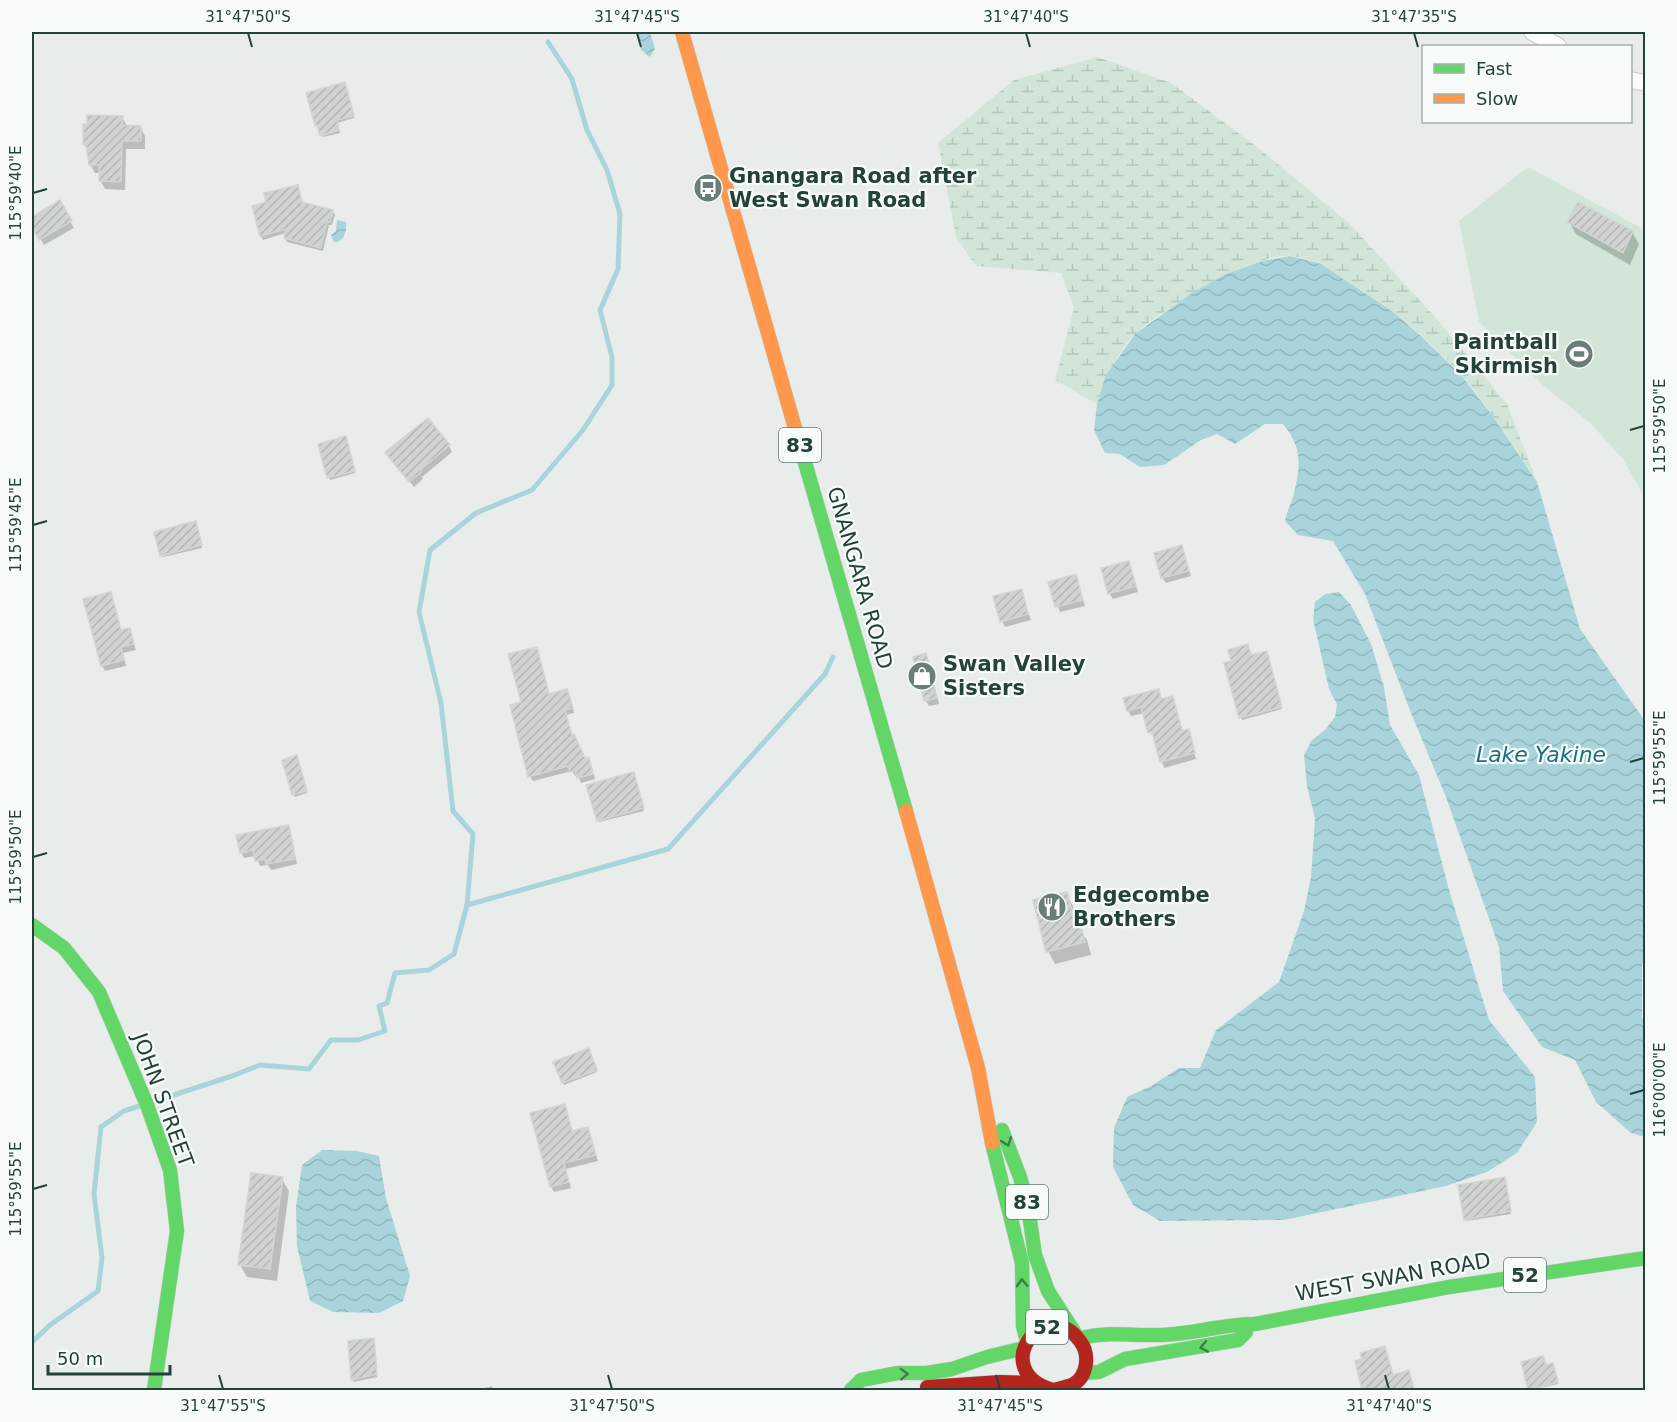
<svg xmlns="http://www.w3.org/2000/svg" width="1677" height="1422" viewBox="0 0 1677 1422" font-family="'DejaVu Sans',sans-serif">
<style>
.wetland{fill:url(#wetland-marsh)}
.pitch{fill:#d1e6d8}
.water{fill:url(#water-waves)}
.shadow{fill:#0003}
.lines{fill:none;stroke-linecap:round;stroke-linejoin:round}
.stream{stroke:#a9d4db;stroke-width:5}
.building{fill:url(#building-hatch);stroke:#d1d6d4;stroke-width:1.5}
.street-casing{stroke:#c5cac8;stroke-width:18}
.fast-casing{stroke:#c3cbc8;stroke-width:15}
.slow-casing{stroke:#c3cbc8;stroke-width:15}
.jam-casing{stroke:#c3cbc8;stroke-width:15}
.street{stroke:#fcfcfc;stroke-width:16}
.fast{stroke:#63d668;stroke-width:14}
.slow{stroke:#ff974d;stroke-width:14}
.jam{stroke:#b3261e;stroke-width:14}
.oneway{stroke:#3d7d4c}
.ticks{fill:none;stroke:#24423a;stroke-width:2}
.labels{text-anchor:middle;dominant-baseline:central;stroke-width:4.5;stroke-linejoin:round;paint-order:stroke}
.shield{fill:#f7fbf9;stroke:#637a73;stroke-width:1.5}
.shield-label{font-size:20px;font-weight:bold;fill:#24423a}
.poi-label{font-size:21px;font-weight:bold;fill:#24423a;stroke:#f7fbf9;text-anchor:start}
.street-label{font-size:21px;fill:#24423a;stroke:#f7fbf9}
.water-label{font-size:22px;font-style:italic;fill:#1c6f80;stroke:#f7fbf9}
.neatline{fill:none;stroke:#24423a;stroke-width:2}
.ticks-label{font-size:15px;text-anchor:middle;fill:#24423a}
</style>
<defs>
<pattern id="wetland-marsh" width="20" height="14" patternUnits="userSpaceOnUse" patternTransform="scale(1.5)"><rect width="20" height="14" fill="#d1e6d8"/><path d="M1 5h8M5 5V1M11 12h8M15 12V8" fill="none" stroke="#b3c6ba"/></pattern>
<pattern id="water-waves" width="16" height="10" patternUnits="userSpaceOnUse" patternTransform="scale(1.5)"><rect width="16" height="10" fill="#a9d4db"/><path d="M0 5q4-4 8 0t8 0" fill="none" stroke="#91b7bd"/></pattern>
<pattern id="building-hatch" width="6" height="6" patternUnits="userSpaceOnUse" patternTransform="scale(1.5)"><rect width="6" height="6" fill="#cfd4d2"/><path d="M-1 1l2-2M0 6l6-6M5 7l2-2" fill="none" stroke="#b2b7b5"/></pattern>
</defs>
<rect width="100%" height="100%" fill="#e8edeb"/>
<path class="wetland" d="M1097,57L1171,83L1257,147L1349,223L1435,317L1507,404L1537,482C1513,446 1490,408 1461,375C1430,340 1393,310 1353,285C1334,272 1316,260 1292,256C1268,252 1208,282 1188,296C1171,308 1151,319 1136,333C1118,350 1104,381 1097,404L1055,380L1074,308L1061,273L976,266L956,237L938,143L1014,80Z"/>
<path class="pitch" d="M1528,167L1645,230V498L1623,459L1590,423L1544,386L1479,322L1459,221Z"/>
<g class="water">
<path d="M636,32H650L655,49L650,57L641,50Z"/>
<path d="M337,220L346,222C347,231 344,243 334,242L331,235L336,231Z"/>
<path d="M1290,256L1321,264L1392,311L1422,337L1461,375L1492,415L1537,482L1580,629L1645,721L1646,954L1642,965V1018L1646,1023L1645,1137L1631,1133L1596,1102L1575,1060L1542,1047L1503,991L1499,947L1446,797L1411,713L1365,594L1333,541L1298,535L1285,521C1287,510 1292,503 1294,493C1301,465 1302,447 1283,424H1265L1235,444L1217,434L1201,440L1164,465L1140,467L1120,454L1105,453L1094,430L1097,404L1106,375L1135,334L1192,293L1226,274L1262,261Z"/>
<path d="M1339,592L1351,605L1371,644L1384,687L1390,725L1419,775L1449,890L1489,1020L1535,1077L1537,1122L1517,1153L1487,1172L1446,1186L1284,1220L1160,1221L1133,1205L1113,1167L1114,1128L1127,1097L1151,1086L1179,1068H1200L1216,1030L1279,982L1304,911L1311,877L1315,819L1307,786L1304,755L1312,740L1325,730L1335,717L1337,704L1329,689L1313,619L1315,602L1325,594Z"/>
<path d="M322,1150L357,1151L379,1156L386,1198L410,1276L403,1301L379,1313L333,1312L310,1301L297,1246L296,1207L302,1165Z"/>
</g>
<g class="shadow">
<path d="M345,86L354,118L337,123L340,133L323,137L317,125L308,94Z"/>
<path d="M122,117L127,126L140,127L145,136V149H126L125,190L105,189L100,180V173H95L90,164L89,152L84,144Z"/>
<path d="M297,186L303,203L332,211L335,215L332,225H329L323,251L287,242L285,238L286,233L263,240L261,236L268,204Z"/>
<path d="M59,202L74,228L44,245L32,224V219Z"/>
<path d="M1569,222L1632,232L1639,244L1630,265L1576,234Z"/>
<path d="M346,440L355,473L330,480L320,445Z"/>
<path d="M449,446L452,452L422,477L423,479L414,487L391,458Z"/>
<path d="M196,525L202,548L163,557L162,555Z"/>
<path d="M1182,547L1191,576L1166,583L1162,577Z"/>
<path d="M1129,563L1138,592L1113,599L1109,593Z"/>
<path d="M1076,576L1085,606L1060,612L1050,583Z"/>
<path d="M1021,590L1031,620L1005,627L1002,621Z"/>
<path d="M110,593L122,632L129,630L136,650L123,653L126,666L105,671L102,666L85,600Z"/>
<path d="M536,649L549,695L567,691L570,696L574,713L566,715L572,736L585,760L588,759L591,764L595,779L581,783L578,775L575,776L572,771L533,781L530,776L523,703Z"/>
<path d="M925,655L928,661L939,704L929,706L926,701Z"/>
<path d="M1267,655L1282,709L1242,720L1233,662L1251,657Z"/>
<path d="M1158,690L1162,700L1172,698L1175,703L1183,732L1188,731L1191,735H1189L1196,759L1164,768L1155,738L1150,732L1145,713L1131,716L1128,710Z"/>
<path d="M297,759L307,793L295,797L293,794Z"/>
<path d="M635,776L644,811L599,822L598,820Z"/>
<path d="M288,827L291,833L297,864L271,870L268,865L260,866L256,856L244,858L241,852Z"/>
<path d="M1066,894L1073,906L1079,928L1087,940L1091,955L1055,964L1048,951Z"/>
<path d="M589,1052L597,1072L564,1085L555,1062Z"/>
<path d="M564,1106L573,1132L588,1128L598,1161L566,1169L571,1188L554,1192L551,1187L532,1115Z"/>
<path d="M282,1179L289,1191L277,1281L247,1277L240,1265Z"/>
<path d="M1505,1181L1511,1214L1467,1221L1466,1219Z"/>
<path d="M374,1342L377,1377L354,1382L353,1379Z"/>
<path d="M1356,1362L1392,1376L1409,1374L1414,1390H1364Z"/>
<path d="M1545,1366L1553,1367L1558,1384L1530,1390V1389Z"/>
<path d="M492,1386L493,1390H476Z"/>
</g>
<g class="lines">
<g class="stream">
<path d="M467,905L668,849L825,674L833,657"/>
<path d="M152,1102L232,1076L260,1065L309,1069L331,1040H358L385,1031L379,1006L387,1003L395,973L429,970L454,954L467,905L473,834L453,811L441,703L419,612L430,550L476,513L532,490L583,430L612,385V357L600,310L618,269L620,214L607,170L587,130L572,79L548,42"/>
<path d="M32,1342L50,1325L98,1291L102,1258L94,1194L101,1127L124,1111L140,1106"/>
</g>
</g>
<g class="building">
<path d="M345,82L354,116L337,120L339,130L320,136L317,125L315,126L306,93Z"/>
<path d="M87,115L123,116L122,125L141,126V141H122L121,182L99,181V165H89L86,144H83V124L87,125Z"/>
<path d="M298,185L302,202L333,210L330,222L327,221L321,248L284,238L286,229L260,236L252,206L266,202L264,193Z"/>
<path d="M60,200L72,221L39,240L32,227V217Z"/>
<path d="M1578,202L1633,231L1623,253L1567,222Z"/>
<path d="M428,418L450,445L420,470L421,472L409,482L385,452Z"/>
<path d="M346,436L355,471L327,478L318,444Z"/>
<path d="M196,521L202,545L160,556L154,532Z"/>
<path d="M1182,545L1189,571L1161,578L1154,553Z"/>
<path d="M1129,561L1136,586L1108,594L1101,568Z"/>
<path d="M1076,574L1083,600L1055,607L1048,582Z"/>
<path d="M1022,589L1028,614L1000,622L993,596Z"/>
<path d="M111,592L121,630L130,628L134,644L121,647L124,660L101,666L83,599Z"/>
<path d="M1248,644L1251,655L1267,651L1282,707L1239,718L1224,663L1231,661L1228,650Z"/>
<path d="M537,647L549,694L567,689L573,708L565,710L572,735L574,734L585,758L589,757L593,774L577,778L575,770L570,772L568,766L528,777L510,705L521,702L508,654Z"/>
<path d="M926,653L937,698L924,701L913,657Z"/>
<path d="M1159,689L1161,699L1173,696L1182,731L1189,729L1195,753L1160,762L1152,732L1148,733L1141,707L1127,711L1123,698Z"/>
<path d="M297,755L307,791L292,795L282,760Z"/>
<path d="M634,772L644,808L597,821L586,785Z"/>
<path d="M289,825L295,859L266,864L265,859L255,861L253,850L240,853L236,835Z"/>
<path d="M1067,892L1076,927L1081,926L1085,942L1046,952L1033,900Z"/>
<path d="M589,1048L597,1070L562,1083L553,1062Z"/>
<path d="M565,1104L572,1131L588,1127L596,1155L564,1163L569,1182L550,1187L530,1113Z"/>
<path d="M251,1173L283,1177L270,1269L238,1265Z"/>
<path d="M1505,1177L1511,1211L1464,1220L1458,1185Z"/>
<path d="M374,1338L377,1374L351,1380L348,1341Z"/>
<path d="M1385,1346L1393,1375L1409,1370L1414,1390H1362L1355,1361L1362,1359L1360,1353Z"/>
<path d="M1543,1356L1546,1365L1553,1363L1558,1382L1528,1390L1521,1362Z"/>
</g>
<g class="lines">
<g class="street-casing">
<g id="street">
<path d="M1532,32L1558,46"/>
<path d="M1630,80L1646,83"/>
</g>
</g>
<g class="fast-casing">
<g id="fast">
<path d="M797,435L906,811"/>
<path d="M32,925L64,948L99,992L147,1105L170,1170L177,1231L154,1390"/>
<path d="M1002,1130L1020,1177L1028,1207L1035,1255L1048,1291L1075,1333"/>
<path d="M992,1143L1022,1263L1023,1326L1027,1341"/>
<path d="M1081,1338C1110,1331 1132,1336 1161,1335C1193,1334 1223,1324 1255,1324L1449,1287L1646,1258"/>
<path d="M1083,1373L1099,1372L1125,1359L1238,1340L1246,1332"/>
<path d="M851,1390L861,1380L898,1373H927L952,1369L987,1357L1024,1348"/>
</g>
</g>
<g class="slow-casing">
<g id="slow">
<path d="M682,32L797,435"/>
<path d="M906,811L978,1068L992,1143"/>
</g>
</g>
<g class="jam-casing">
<g id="jam">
<path d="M927,1387L1000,1382L1034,1383"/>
<path d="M1053,1390C987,1371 1044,1293 1080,1341C1090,1354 1088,1377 1072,1385C1066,1387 1060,1388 1054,1390"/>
</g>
</g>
<use href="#street" class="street"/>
<use href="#fast" class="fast"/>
<use href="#slow" class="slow"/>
<use href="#jam" class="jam"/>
</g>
<defs><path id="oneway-chevron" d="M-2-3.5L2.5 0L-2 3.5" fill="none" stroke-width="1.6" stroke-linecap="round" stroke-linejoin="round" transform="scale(1.5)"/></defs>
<g class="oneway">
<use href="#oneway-chevron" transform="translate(1007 1142) rotate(69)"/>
<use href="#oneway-chevron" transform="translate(1022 1283) rotate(-92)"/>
<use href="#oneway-chevron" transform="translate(1204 1347) rotate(169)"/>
<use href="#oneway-chevron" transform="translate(904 1374) rotate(-2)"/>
</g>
<path class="ticks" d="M248,33L252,47M637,33L641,47M1026,33L1030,47M1414,33L1418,47M33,193L47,189M1630,430L1644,426M33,525L47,521M1630,762L1644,758M33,857L47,853M1630,1094L1644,1090M33,1189L47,1185M219,1375L223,1389M608,1375L612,1389M996,1375L1000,1389M1385,1375L1389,1389"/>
<defs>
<g id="bus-disc" transform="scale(1.5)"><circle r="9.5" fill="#697e78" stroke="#f7fbf9"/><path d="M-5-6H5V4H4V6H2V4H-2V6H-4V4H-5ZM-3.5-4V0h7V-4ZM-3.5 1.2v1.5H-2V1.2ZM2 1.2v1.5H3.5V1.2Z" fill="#fff"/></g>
<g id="stadium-disc" transform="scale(1.5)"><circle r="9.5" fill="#697e78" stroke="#f7fbf9"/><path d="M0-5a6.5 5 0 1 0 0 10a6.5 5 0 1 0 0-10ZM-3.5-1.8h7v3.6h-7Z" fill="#fff"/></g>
<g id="shop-disc" transform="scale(1.5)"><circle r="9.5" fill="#697e78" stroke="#f7fbf9"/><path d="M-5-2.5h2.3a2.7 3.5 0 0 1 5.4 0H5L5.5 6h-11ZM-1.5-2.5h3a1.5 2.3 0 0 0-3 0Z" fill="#fff"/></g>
<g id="restaurant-disc" transform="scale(1.5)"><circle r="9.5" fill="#697e78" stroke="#f7fbf9"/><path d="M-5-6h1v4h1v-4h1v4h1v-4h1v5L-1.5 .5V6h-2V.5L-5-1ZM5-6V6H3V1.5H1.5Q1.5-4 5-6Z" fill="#fff"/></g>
</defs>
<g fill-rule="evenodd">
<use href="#bus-disc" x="708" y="188"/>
<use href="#stadium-disc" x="1579" y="354"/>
<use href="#shop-disc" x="922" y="676"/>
<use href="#restaurant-disc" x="1052" y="907"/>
</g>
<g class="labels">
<g class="shield">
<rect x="779" y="428" width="42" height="34" rx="4.5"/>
<rect x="1006" y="1185" width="42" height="34" rx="4.5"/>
<rect x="1504" y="1258" width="42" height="34" rx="4.5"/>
<rect x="1026" y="1310" width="42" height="34" rx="4.5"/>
</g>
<g class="shield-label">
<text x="800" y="445">83</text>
<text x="1027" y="1202">83</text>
<text x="1525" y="1275">52</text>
<text x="1047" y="1327">52</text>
</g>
<g class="poi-label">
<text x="729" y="176">Gnangara Road after<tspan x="729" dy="24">West Swan Road</tspan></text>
<text x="1558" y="342" text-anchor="end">Paintball<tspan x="1558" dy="24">Skirmish</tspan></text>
<text x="943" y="664">Swan Valley<tspan x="943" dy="24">Sisters</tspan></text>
<text x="1073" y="895">Edgecombe<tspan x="1073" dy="24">Brothers</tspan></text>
</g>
<g class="street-label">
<text transform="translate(860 578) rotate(74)">GNANGARA ROAD</text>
<text transform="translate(163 1100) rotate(70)">JOHN STREET</text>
<text transform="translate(1393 1277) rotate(-10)">WEST SWAN ROAD</text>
</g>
<g class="water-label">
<text x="1541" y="754">Lake Yakine</text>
</g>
</g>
<rect width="1677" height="1422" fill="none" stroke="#f7fbf9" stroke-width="66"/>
<rect x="1422" y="45" width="210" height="78" fill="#f7fbf9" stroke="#a3b1ad" stroke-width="1.5"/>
<rect x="1434" y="64" width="30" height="9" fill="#63d668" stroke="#a3b1ad" stroke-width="1.5"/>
<text x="1476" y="75" font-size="18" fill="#24423a">Fast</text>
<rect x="1434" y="94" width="30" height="9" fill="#ff974d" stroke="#a3b1ad" stroke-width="1.5"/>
<text x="1476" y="105" font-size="18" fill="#24423a">Slow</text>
<path d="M48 1365v9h122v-9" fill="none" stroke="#24423a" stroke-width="3"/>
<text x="57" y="1365" font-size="18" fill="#24423a" stroke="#f7fbf9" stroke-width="4.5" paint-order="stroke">50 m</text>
<rect x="33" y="33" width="1611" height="1356" class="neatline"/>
<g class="ticks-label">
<text x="248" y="22">31°47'50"S</text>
<text x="637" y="22">31°47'45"S</text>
<text x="1026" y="22">31°47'40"S</text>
<text x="1414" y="22">31°47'35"S</text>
<text transform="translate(16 193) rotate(-90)" y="5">115°59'40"E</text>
<text transform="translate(1660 426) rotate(-90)" y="5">115°59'50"E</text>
<text transform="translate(16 525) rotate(-90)" y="5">115°59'45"E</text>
<text transform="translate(1660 758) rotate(-90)" y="5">115°59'55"E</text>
<text transform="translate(16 857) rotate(-90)" y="5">115°59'50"E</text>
<text transform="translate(1660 1090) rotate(-90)" y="5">116°00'00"E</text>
<text transform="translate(16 1189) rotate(-90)" y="5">115°59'55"E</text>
<text x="223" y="1411">31°47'55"S</text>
<text x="612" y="1411">31°47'50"S</text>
<text x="1000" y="1411">31°47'45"S</text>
<text x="1389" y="1411">31°47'40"S</text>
</g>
</svg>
